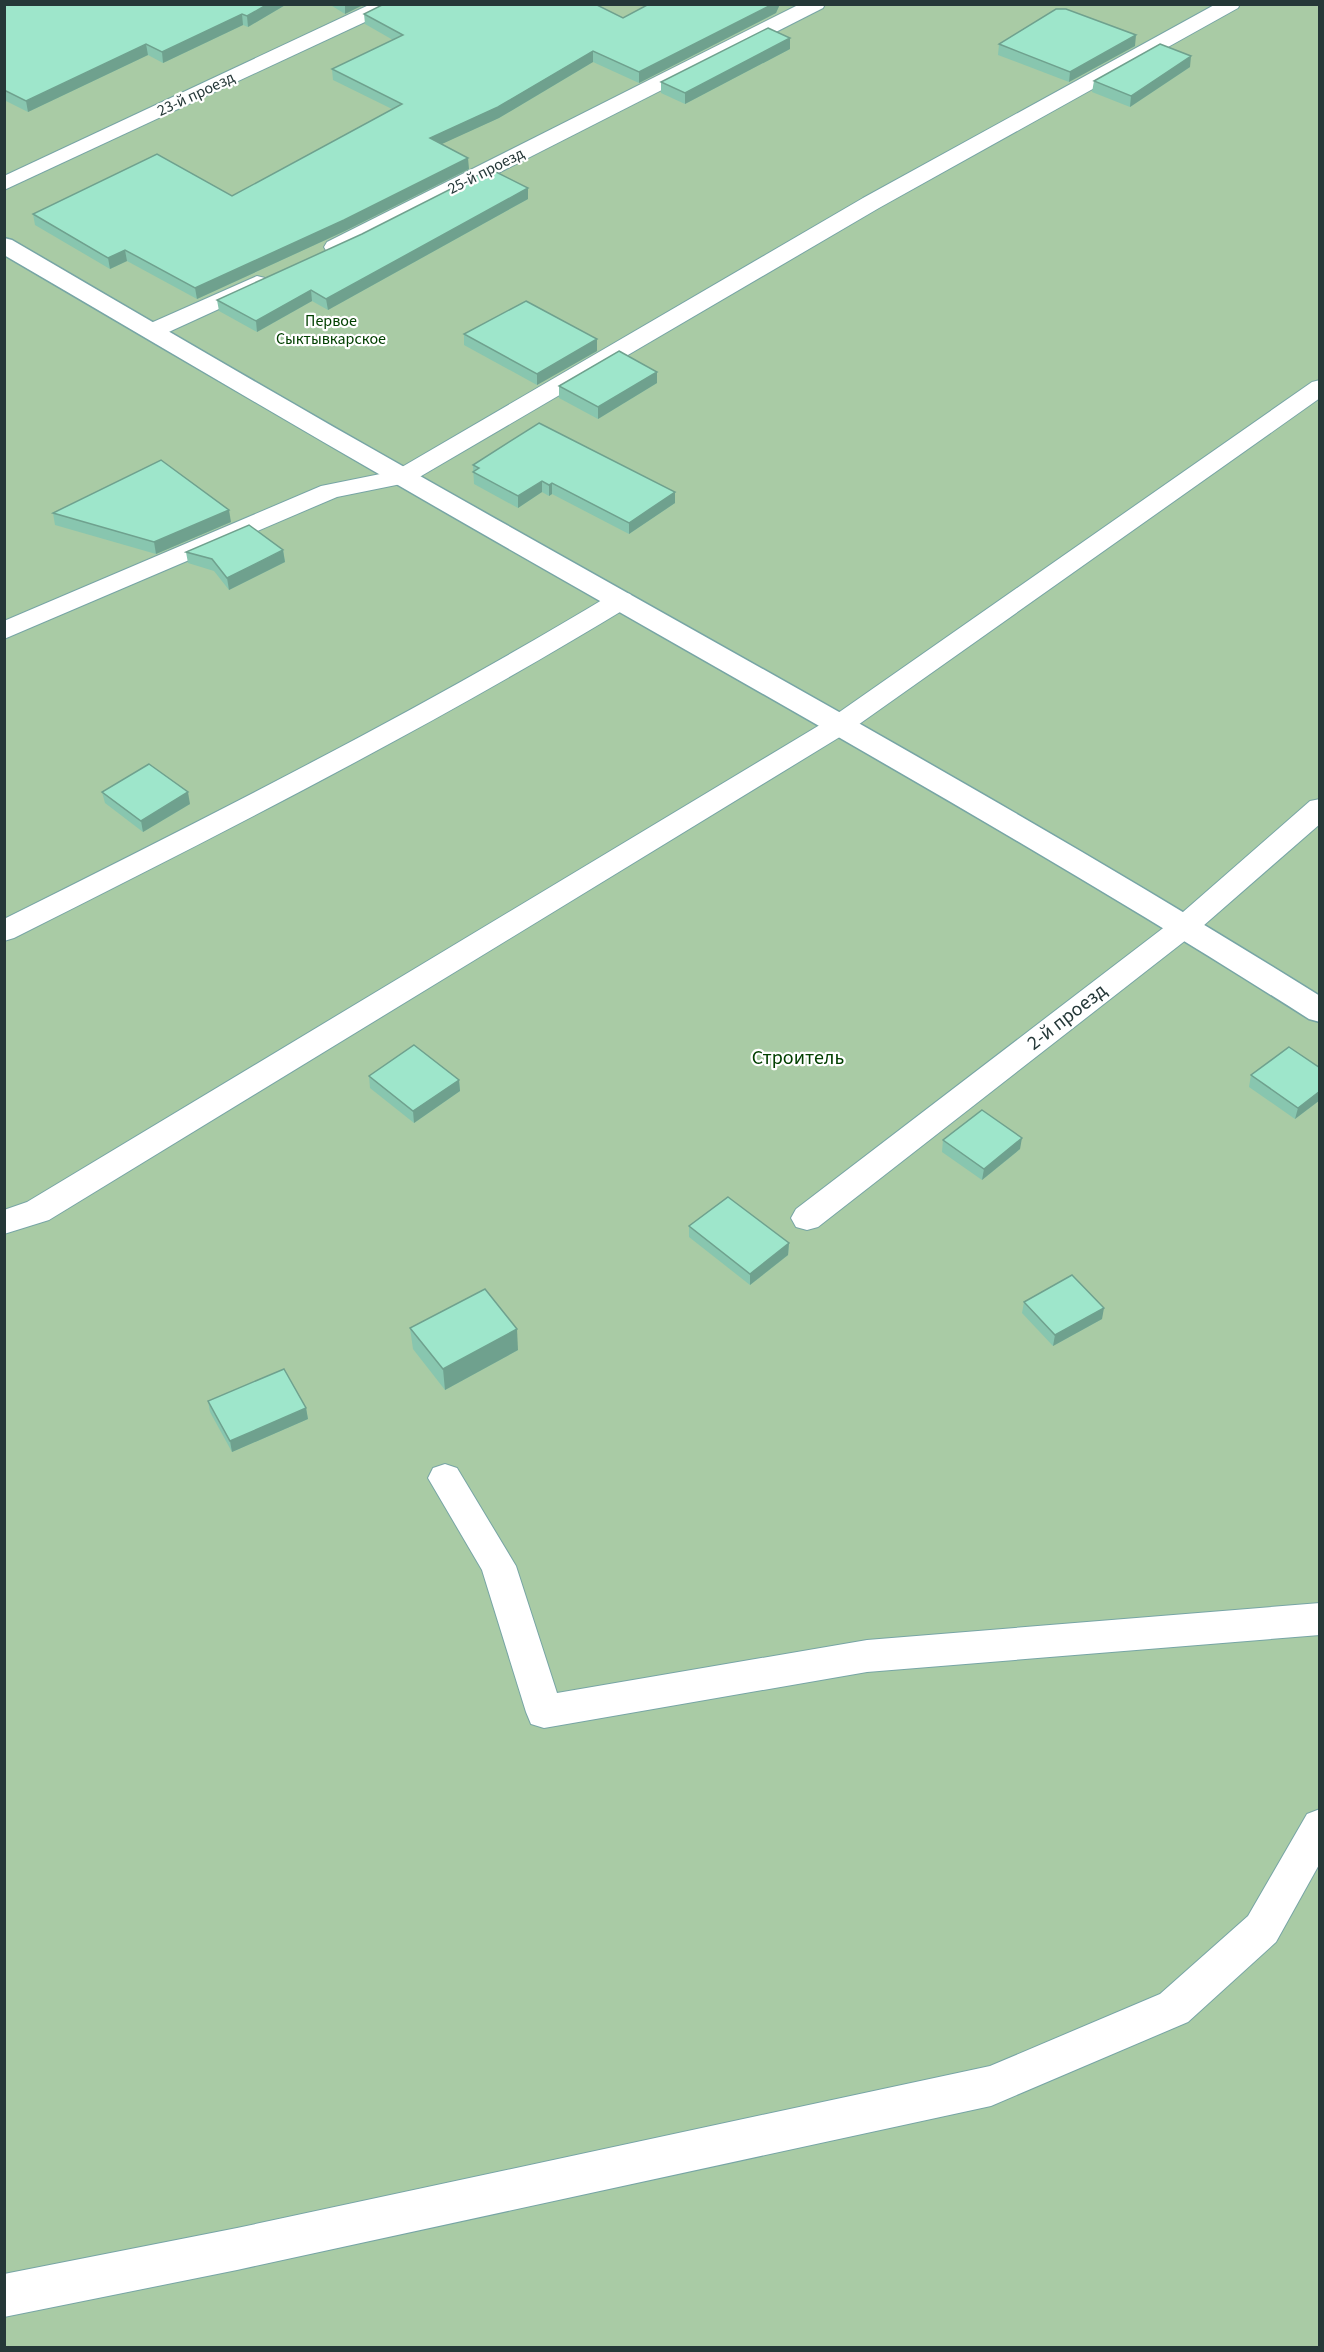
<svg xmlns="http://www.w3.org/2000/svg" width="1324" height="2352" viewBox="0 0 1324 2352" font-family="'Source Sans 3',sans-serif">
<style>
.green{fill:#a9cba5}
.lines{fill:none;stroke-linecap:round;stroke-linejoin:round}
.lane-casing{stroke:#77a5a5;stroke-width:2}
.street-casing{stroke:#77a5a5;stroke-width:3}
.lane{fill:#fff;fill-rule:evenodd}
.street{fill:#fff;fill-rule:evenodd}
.wall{fill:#88c6af}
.shaded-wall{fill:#6fa18e}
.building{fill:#9ee6cb;stroke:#6fa18e;stroke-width:1.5}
.labels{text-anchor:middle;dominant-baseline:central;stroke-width:4.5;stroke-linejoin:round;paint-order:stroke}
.far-street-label{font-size:16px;fill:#253838;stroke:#fff}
.far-park-label{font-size:16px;fill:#024000;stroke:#fff}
.street-label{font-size:20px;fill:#253838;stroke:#fff}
.park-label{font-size:20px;fill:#024000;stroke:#fff}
</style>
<rect width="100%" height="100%" fill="#cafafa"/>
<path class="green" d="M5,5H1319V2347L5,2348Z"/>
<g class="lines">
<g class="lane-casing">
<g id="lane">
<path d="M371,4H397L395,8L4,190V176Z"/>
<path d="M800,4H825L823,8L343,252L335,254L327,252L324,247L327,242Z"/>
<path d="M1216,4H1240L1238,8L879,208L411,482L337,497L4,639V621L321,486L395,471L863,198Z"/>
<path d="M257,276L265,278L268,283L265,288L160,336L152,338L144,336L141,331L144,326Z"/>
<path d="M1320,380V398L848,732L49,1220L4,1234V1210L27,1202L828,720L1312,382Z"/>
<path d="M621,592L630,594L634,600L630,606C431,727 223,833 14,938L4,941V919C210,816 415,713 612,594Z"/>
<path d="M1320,799V824L1195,933L818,1227L807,1230L796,1227L791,1218L796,1209L1175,919L1310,801Z"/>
<path d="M445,1464L457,1468L516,1566L557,1693L867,1640L1320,1603V1635L867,1672L544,1728L531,1724L526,1712L482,1570L428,1478L433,1468Z"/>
<path d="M1320,1809V1863L1276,1942L1188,2022L991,2106L237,2270L4,2317V2274L237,2228L990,2066L1160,1994L1248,1916L1307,1814Z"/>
</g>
</g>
<g class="street-casing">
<path id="street" d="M4,238L12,240C146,318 278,396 413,472C716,644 1024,811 1320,996V1022L1309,1019C1010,829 698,659 391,481C262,407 133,330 4,255Z"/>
</g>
<use href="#lane" class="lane"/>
<use href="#street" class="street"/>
</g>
<g class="wall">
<path d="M4,4H287L248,27L243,25L163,63L148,55L28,112L4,100Z"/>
<path d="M329,4H365L345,14Z"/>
<path d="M649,4H780L776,13L639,83L593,62L499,118L441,144L469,169L345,231L197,299L127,261L110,269L35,225L33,214L232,196L392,109L333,80L332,69L393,40L365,24L364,14L623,18Z"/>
<path d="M999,44L1135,46L1069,82L998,55Z"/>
<path d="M790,49L685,104L661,93V82Z"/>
<path d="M1190,67L1130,107L1092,92L1094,81Z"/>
<path d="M528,188V199L328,310L312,301L257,332L219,311L217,300Z"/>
<path d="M464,334L597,351L537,385L464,345Z"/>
<path d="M657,383L598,419L559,398V386Z"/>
<path d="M473,465L675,503L629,534L552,494L549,496L542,492L518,508L474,484Z"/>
<path d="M53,513L231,522L156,554L55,525Z"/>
<path d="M283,550L285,562L229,590L214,571L188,563L186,552Z"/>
<path d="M102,792L190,804L143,832L105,803Z"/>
<path d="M1320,1068V1100L1295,1119L1249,1087L1251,1075Z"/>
<path d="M369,1076L459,1080L460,1091L414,1123L370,1088Z"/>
<path d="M943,1140L1020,1149L982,1180L942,1152Z"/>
<path d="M689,1226L789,1243L788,1255L750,1285L689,1237Z"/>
<path d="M1024,1302L1102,1319L1053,1346L1022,1313Z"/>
<path d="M410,1328L518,1350L445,1390L413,1349Z"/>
<path d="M208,1401L306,1408L308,1419L232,1452L210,1412Z"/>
</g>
<g class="shaded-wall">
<path d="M268,4H287L248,27L247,16Z"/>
<path d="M345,4H365L345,14Z"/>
<path d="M773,4H780L776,13L639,83V72Z"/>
<path d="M242,14L243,25L163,63L162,52Z"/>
<path d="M1136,35L1135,46L1069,82L1070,72Z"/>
<path d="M790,38V49L685,104V93Z"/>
<path d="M146,44L148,55L28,112L26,101Z"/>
<path d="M593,51V62L499,118L431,149L430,138Z"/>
<path d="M1191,56L1190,67L1130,107L1131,96Z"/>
<path d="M468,158L469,169L345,231L197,299L195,288Z"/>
<path d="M528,188V199L328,310L326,299Z"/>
<path d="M125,250L127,261L110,269L108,258Z"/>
<path d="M311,290L312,301L257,332L256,321Z"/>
<path d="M597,339V351L537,385V374Z"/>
<path d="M657,372V383L598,419V407Z"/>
<path d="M542,481V492L518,508V496Z"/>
<path d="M552,483V494L549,496V485Z"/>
<path d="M675,492V503L629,534V523Z"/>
<path d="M229,510L231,522L156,554L154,542Z"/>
<path d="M283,550L285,562L229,590L227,578Z"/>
<path d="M188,792L190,804L143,832L141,821Z"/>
<path d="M459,1080L460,1091L414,1123L413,1111Z"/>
<path d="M1320,1091V1100L1295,1119L1298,1108Z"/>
<path d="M1022,1138L1020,1149L982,1180L984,1169Z"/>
<path d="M789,1243L788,1255L750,1285V1274Z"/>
<path d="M1104,1308L1102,1319L1053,1346L1055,1335Z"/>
<path d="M517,1329L518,1350L445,1390L443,1369Z"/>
<path d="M306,1408L308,1419L232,1452L230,1441Z"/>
</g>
<g class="building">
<path d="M4,4H268L247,16L242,14L162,52L146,44L26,101L4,90Z"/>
<path d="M384,4H595L623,18L649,4H773L639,72L593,51L498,107L430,138L468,158L344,220L195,288L125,250L108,258L33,214L157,154L232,196L402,104L332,69L403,35L364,14Z"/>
<path d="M1056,9H1066L1136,35L1070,72L999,44Z"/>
<path d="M768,28L790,38L685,93L661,82Z"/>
<path d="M1160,44L1191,56L1131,96L1094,81Z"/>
<path d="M490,169L528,188L326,299L311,290L256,321L217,300L362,234Z"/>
<path d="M526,301L597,339L537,374L464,334Z"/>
<path d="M619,351L657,372L598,407L559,386Z"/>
<path d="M539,423L675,492L629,523L552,483L549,485L542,481L518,496L473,472L479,468L473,465Z"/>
<path d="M161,460L229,510L154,542L53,513Z"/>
<path d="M249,525L283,550L227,578L212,559L186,552Z"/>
<path d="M149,764L188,792L141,821L102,792Z"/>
<path d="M414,1045L459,1080L413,1111L369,1076Z"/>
<path d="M1289,1047L1320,1068V1091L1298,1108L1251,1075Z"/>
<path d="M982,1110L1022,1138L984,1169L943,1140Z"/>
<path d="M728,1197L789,1243L750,1274L689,1226Z"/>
<path d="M1072,1275L1104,1308L1055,1335L1024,1302Z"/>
<path d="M485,1289L517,1329L443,1369L410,1328Z"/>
<path d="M284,1369L306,1408L230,1441L208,1401Z"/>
</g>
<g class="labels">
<g class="far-street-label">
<text transform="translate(196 94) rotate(-25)">23-й проезд</text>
<text transform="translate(486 171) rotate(-27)">25-й проезд</text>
</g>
<g class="far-park-label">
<text x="331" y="321">Первое<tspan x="331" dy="18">Сыктывкарское</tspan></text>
</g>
<g class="street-label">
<text transform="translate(1067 1017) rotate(-38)">2-й проезд</text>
</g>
<g class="park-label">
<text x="798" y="1058">Строитель</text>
</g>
</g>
<rect width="1324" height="2352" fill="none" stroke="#253838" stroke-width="12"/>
</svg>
